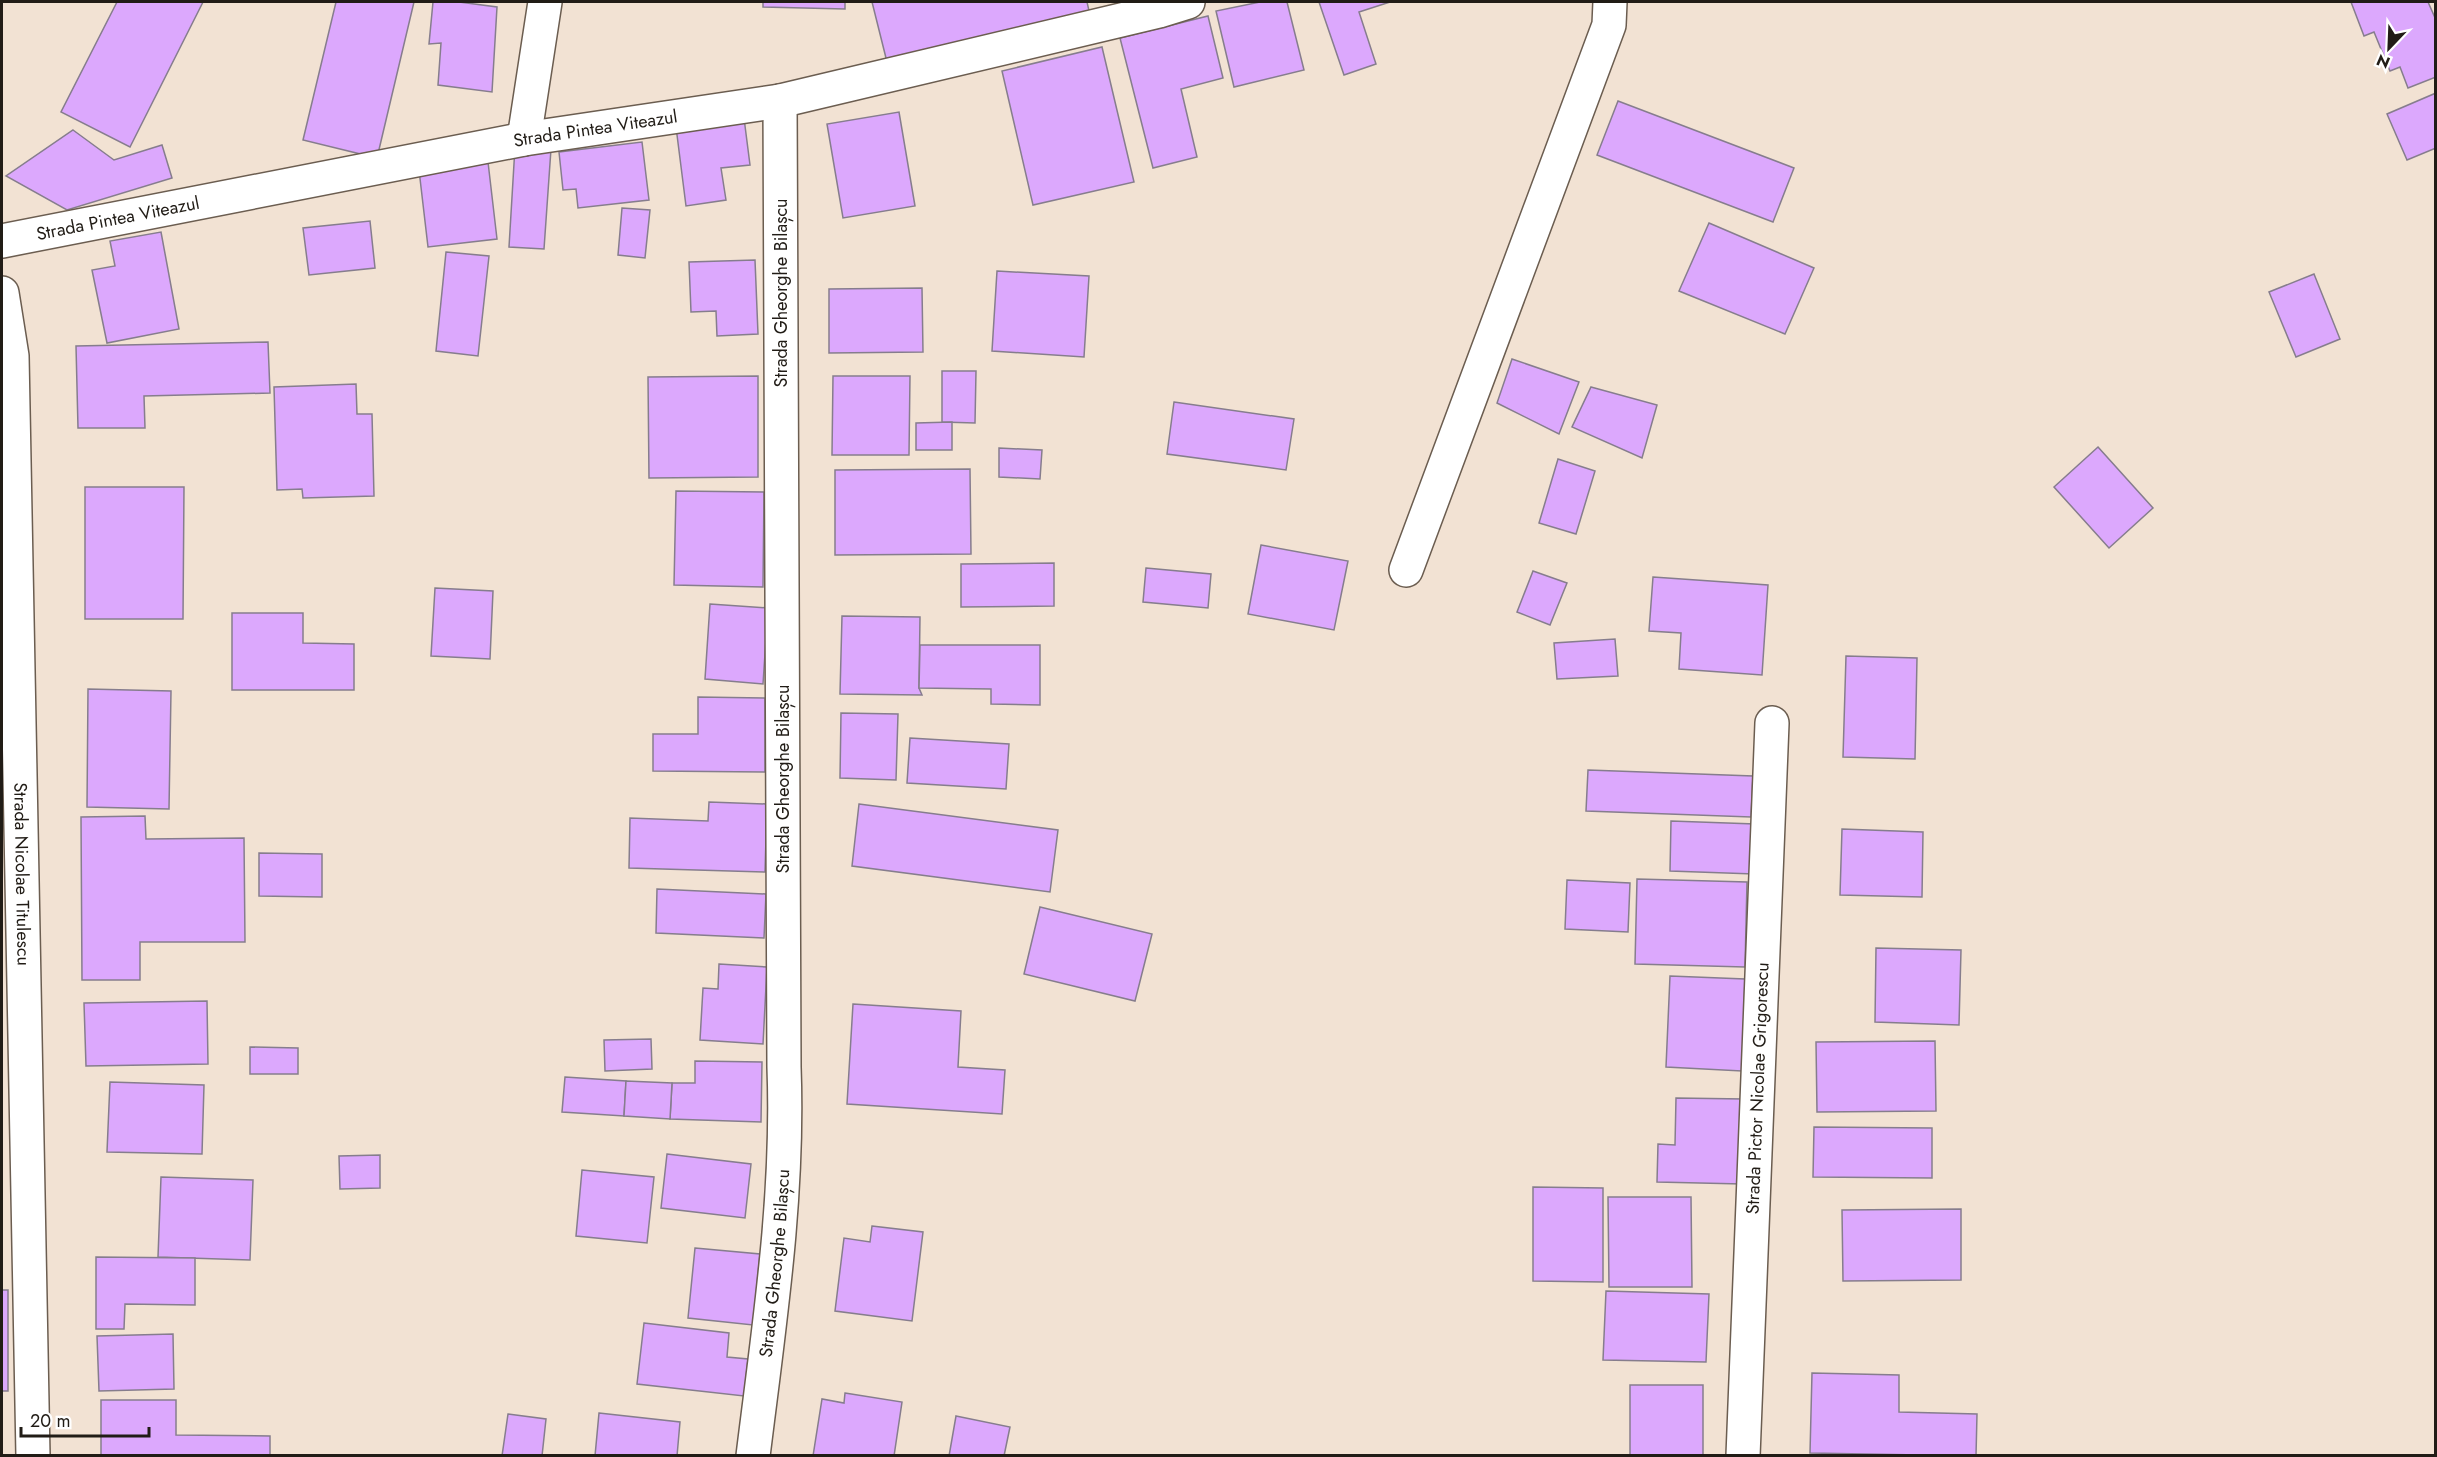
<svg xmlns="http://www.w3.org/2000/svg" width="2437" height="1457" viewBox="0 0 2437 1457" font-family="Jost,sans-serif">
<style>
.building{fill:#dca8fd;stroke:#867d8d;stroke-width:1.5}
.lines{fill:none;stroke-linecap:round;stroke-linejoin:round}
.minor-casing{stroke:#6b5d50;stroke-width:36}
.secondary-casing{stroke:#6b5d50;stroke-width:36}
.minor{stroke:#fff;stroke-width:33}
.secondary{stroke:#fff;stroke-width:33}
.labels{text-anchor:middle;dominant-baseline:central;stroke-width:4.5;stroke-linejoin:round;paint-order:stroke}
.street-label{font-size:18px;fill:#211c16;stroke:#fff}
</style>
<rect width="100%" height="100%" fill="#f2e2d3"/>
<g class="building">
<path d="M117,2H203L130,147L61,112Z"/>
<path d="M336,2H414L377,158L303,140Z"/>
<path d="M433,2H459L497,7L492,92L438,85L441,43L429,44Z"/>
<path d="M763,2H845V9L763,7Z"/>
<path d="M872,2H1087L1090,15L887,62Z"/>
<path d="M1260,2H1287L1304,70L1234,87L1216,11Z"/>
<path d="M1319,2H1390L1359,12L1376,64L1344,75Z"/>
<path d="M2351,2H2428L2436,20V77L2408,88L2400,67L2390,71L2374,32L2364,36Z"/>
<path d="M1208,16L1223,78L1181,89L1197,157L1153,168L1120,38Z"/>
<path d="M1102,47L1134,182L1033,205L1002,71Z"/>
<path d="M2436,93V148L2407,160L2387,114Z"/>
<path d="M1618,101L1794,168L1773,222L1597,155Z"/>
<path d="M899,112L915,206L843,218L827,124Z"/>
<path d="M744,118L750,165L721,168L726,200L686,206L676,127Z"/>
<path d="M73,130L114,160L162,145L172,178L67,210L6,176Z"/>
<path d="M642,142L649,200L578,208L576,189L563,190L559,152Z"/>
<path d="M515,147L551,149L544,249L509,247Z"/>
<path d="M488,162L497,239L428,247L419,170Z"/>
<path d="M622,208L650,210L645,258L618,255Z"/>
<path d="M370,221L375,268L309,275L303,228Z"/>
<path d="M1709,223L1814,268L1785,334L1679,291Z"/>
<path d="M161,232L179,329L107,343L92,270L115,266L110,241Z"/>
<path d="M446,252L489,256L478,356L436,351Z"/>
<path d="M755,260L758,334L717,336L716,311L691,312L689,262Z"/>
<path d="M997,271L1089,276L1084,357L992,351Z"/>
<path d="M2314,274L2340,339L2296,357L2269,292Z"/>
<path d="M922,288L923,352L829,353V289Z"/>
<path d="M268,342L270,393L144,396L145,428H78L76,346Z"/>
<path d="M1512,359L1579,382L1559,434L1497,403Z"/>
<path d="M942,371H976L975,423L942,422Z"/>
<path d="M758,376V477L649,478L648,377Z"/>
<path d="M833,376H910L909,455H832Z"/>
<path d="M356,384L357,414H372L374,496L303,498L302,489L277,490L274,387Z"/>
<path d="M1591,387L1657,405L1642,458L1572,427Z"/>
<path d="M1174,402L1294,419L1286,470L1167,454Z"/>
<path d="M952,422V450H916V423Z"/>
<path d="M2098,447L2153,508L2109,548L2054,487Z"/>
<path d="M999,448L1042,450L1040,479L999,477Z"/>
<path d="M1558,459L1595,471L1576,534L1539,523Z"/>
<path d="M970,469L971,554L835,555V470Z"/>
<path d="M85,487H184L183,619H85Z"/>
<path d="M676,491L764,492L763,587L674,585Z"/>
<path d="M1261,545L1348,561L1334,630L1248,614Z"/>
<path d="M1054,563V606L961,607V564Z"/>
<path d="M1146,568L1211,574L1208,608L1143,602Z"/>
<path d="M1533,571L1567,583L1550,625L1517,612Z"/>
<path d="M1653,577L1768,585L1762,675L1679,669L1681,633L1649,631Z"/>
<path d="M435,588L493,591L490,659L431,656Z"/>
<path d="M710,604L768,608L763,684L705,679Z"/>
<path d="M232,613H303V643L354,644V690H232Z"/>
<path d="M842,616L920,617L919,688L922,695L840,694Z"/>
<path d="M1615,639L1618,676L1557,679L1554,643Z"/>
<path d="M920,645H1040V705L991,704V689L919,688Z"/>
<path d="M1846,656L1917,658L1915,759L1843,757Z"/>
<path d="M88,689L171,691L169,809L87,807Z"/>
<path d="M698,697L765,698V772L653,771V734H698Z"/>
<path d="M841,713L898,714L896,780L840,778Z"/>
<path d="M910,738L1009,744L1006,789L907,783Z"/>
<path d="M1588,770L1753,776L1751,817L1586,811Z"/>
<path d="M709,802L767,804L765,872L629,868L630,818L708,821Z"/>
<path d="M859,804L1058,830L1050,892L852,866Z"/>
<path d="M145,816L146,839L244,838L245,942H140V980H82L81,817Z"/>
<path d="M1671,821L1755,824L1754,874L1670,871Z"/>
<path d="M1842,829L1923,832L1922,897L1840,895Z"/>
<path d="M259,853L322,854V897L259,896Z"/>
<path d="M1637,879L1747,882L1745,967L1635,964Z"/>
<path d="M1567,880L1630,883L1628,932L1565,929Z"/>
<path d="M657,889L766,894L764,938L656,933Z"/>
<path d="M1040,907L1152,934L1135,1001L1024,974Z"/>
<path d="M1876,948L1961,950L1959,1025L1875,1022Z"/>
<path d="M719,964L767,967L763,1044L700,1040L703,988L718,989Z"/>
<path d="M1670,976L1745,979L1742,1071L1666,1067Z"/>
<path d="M207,1001L208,1064L86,1066L84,1003Z"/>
<path d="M853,1004L961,1011L958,1067L1005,1070L1002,1114L847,1104Z"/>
<path d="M651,1039L652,1069L605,1071L604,1040Z"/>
<path d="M1935,1041L1936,1111L1817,1112L1816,1042Z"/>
<path d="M250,1047L298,1048V1074H250Z"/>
<path d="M695,1061L762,1062L761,1122L670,1119L672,1083H695Z"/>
<path d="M565,1077L626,1081L624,1116L562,1112Z"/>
<path d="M626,1081L672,1083L670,1119L624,1116Z"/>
<path d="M110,1082L204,1085L202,1154L107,1152Z"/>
<path d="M1676,1098L1744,1099L1742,1184L1657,1182L1658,1144L1675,1145Z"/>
<path d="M1814,1127L1932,1128V1178L1813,1177Z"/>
<path d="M667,1154L751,1164L745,1218L661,1208Z"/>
<path d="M380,1155V1188L340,1189L339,1156Z"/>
<path d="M582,1170L654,1177L647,1243L576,1236Z"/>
<path d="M161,1177L253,1180L250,1260L158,1257Z"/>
<path d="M1533,1187L1603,1188V1282L1533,1281Z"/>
<path d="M1608,1197H1691L1692,1287H1609Z"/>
<path d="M1961,1209V1280L1843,1281L1842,1210Z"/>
<path d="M872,1226L923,1232L912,1321L835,1311L844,1238L870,1242Z"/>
<path d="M695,1248L760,1254L753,1325L688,1318Z"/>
<path d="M96,1257L195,1258V1305L125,1304L124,1329H96Z"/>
<rect x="2" y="1290" width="6" height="101"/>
<path d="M1606,1291L1709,1294L1706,1362L1603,1360Z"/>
<path d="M644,1323L729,1333L727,1357L748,1359L744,1396L637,1384Z"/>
<path d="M173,1334L174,1389L99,1391L97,1336Z"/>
<path d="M1812,1373L1899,1375V1412L1977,1414L1976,1456L1810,1453Z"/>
<rect x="1630" y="1385" width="73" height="71"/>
<path d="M845,1393L902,1402L894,1456H813L822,1399L844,1403Z"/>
<path d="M101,1400H176V1435L270,1436V1456H101Z"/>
<path d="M599,1413L680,1422L677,1456H595Z"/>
<path d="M508,1414L546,1419L542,1456H502Z"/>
<path d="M956,1416L1010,1427L1004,1456H949Z"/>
</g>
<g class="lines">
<g class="minor-casing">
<g id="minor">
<path d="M524,139L545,2"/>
<path id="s1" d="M2,241L524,139L780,101L1159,11L1188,2"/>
<path d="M1406,570L1609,25L1610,2"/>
<path id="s2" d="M753,1456C769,1326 789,1197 784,1067L780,101"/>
<path id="s3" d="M1743,1456L1772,723"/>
</g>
</g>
<g class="secondary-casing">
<g id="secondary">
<path id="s4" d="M2,293L12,356L33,1456"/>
</g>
</g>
<use href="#minor" class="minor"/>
<use href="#secondary" class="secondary"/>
</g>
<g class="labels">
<g class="street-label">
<text stroke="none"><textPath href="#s1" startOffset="604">Strada Pintea Viteazul</textPath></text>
<text stroke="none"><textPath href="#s1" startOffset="118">Strada Pintea Viteazul</textPath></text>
<text transform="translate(781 293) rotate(-90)">Strada Gheorghe Bilașcu</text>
<text transform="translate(783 779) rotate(-90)">Strada Gheorghe Bilașcu</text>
<text stroke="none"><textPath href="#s4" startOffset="582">Strada Nicolae Titulescu</textPath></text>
<text stroke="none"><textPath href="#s3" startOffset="368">Strada Pictor Nicolae Grigorescu</textPath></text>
<text stroke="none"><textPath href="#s2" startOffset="194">Strada Gheorghe Bilașcu</textPath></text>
</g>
</g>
<rect width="2437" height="1457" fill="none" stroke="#211c16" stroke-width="6"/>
<g transform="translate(2389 48) rotate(203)" stroke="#ffffff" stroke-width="4.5" paint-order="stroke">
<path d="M0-4.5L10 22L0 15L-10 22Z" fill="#211c16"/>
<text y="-9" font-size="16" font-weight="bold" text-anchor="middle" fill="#211c16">N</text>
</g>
<path d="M21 1427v9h128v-9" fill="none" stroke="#211c16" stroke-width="3"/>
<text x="30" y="1427" font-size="18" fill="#211c16" stroke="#ffffff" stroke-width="4.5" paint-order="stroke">20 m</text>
</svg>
